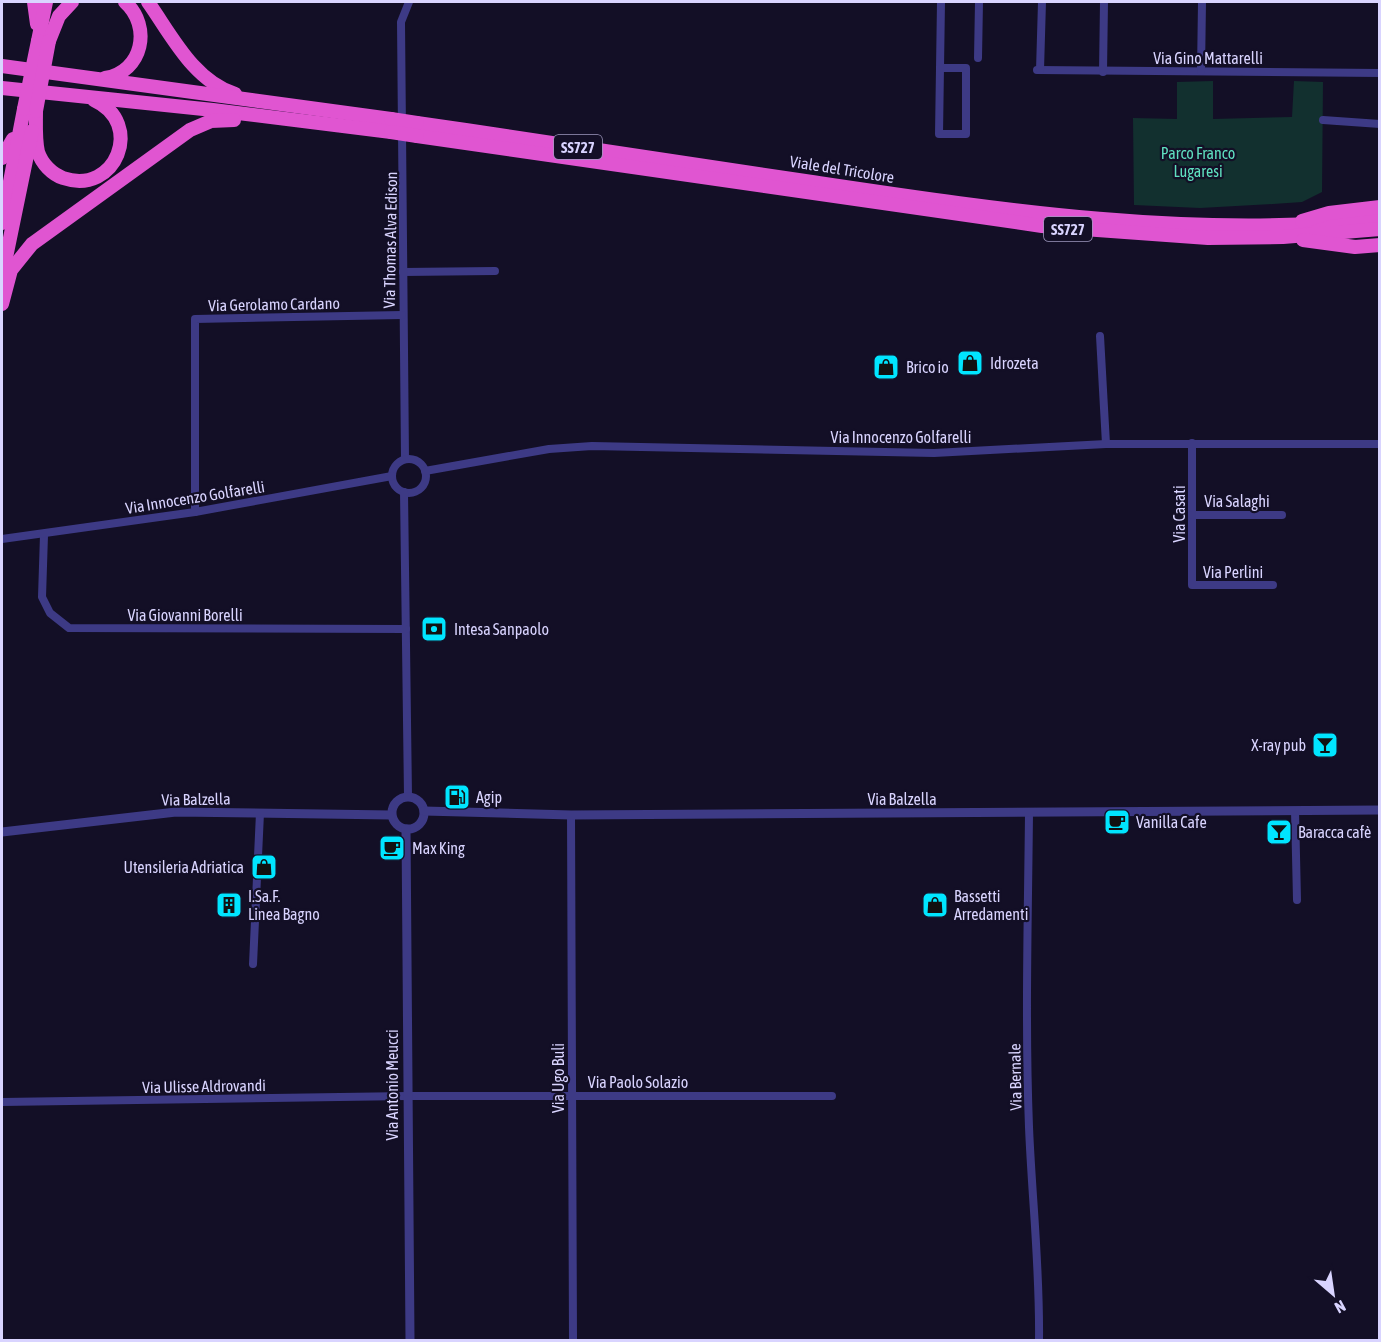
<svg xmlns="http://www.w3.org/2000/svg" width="1381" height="1342" viewBox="0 0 1381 1342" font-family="'Asap Condensed',sans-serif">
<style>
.green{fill:#12302f}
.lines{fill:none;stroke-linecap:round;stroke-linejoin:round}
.minor{stroke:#3d3a85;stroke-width:8}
.tertiary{stroke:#3d3a85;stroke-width:9}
.trunk{stroke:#e055d1;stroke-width:14}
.trunk-bridge{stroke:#e055d1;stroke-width:14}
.labels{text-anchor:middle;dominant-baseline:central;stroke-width:4.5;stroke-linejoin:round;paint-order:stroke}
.shield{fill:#130f26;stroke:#9e99be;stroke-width:1.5}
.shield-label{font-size:15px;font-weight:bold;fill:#d9d4ff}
.street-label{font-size:16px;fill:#d9d4ff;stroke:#130f26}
.park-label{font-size:16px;fill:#5fe0c0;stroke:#130f26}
.poi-label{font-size:16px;fill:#d9d4ff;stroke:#130f26;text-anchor:start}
</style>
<rect width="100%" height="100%" fill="#130f26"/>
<path class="green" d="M1213,81V119L1292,117L1294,81L1323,82L1322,192L1302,202L1273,204L1200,208L1134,205L1133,118L1177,119V82Z"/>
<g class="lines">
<g class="minor">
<path d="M978,58L979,2"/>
<path d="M940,68H966V134H939L941,2"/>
<path d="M1037,70L1380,73"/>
<path d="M1040,70L1042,2"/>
<path d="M1201,71L1202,2"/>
<path d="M1103,72L1104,2"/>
<path d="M1323,120L1380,124"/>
<path d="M403,272L495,271"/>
<path d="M1100,336L1106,444"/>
<path d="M1192,443V585H1273"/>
<path d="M405,459L401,22L409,2"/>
<circle cx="409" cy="476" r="17"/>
<path d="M425,471L549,449L592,446L934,453L1106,444H1380"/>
<path d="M404,492L408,796"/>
<path d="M195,512V319L402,315"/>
<path d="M1192,515H1282"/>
<path d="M44,535L42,597L50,613L69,628L406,629"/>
<path d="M2,539L195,512L392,476"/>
<path d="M1295,811L1297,900"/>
<path d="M1029,813C1028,918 1025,1023 1029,1127C1032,1200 1040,1267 1039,1340"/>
<path d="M571,815L573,1340"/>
<path d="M253,964L260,813"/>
<path d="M2,1102L408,1096H832"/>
</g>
<g class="tertiary">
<circle cx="408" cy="813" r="16"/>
<path d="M424,811L571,815L1380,810"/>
<path d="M406,829L410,1340"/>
<path d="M2,832L176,812L391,815"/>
</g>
<g class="trunk">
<path d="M34,2L37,24"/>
<path d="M148,2C172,36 193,80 235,94"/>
<path d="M38,41L46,2"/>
<path d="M49,41L59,16L72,2"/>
<path d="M2,66L391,119"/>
<path d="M105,78C143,72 152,26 125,2"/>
<path d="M2,88L213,110L391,132"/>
<path d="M36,111C36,125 35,139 38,152C42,164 52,174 63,178C116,196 145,123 94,100"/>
<path d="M417,123C549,142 681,162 812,182C1000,210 1190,239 1380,219"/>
<path d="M417,136L1042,226L1208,238L1283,237L1380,229"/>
<path d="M2,158L13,139"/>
<path d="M1302,221L1329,213L1380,207"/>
<path d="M2,223L24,109"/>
<path d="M1303,240L1355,247L1380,245"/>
<path d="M2,277L32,131"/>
<path d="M2,304L11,270L32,244L190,130L211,121L234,120"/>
</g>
<g class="trunk-bridge">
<path d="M24,109L38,41"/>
<path d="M36,111L49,41"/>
<path d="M391,119L417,123"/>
<path d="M391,132L417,136"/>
</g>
</g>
<defs>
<g id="shop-square" transform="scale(1.35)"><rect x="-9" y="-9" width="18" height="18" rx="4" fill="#00e5ff" stroke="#130f26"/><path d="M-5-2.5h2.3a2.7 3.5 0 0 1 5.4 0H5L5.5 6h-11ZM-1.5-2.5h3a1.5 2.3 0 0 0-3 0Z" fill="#111"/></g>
<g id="bank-square" transform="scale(1.35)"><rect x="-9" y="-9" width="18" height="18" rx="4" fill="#00e5ff" stroke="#130f26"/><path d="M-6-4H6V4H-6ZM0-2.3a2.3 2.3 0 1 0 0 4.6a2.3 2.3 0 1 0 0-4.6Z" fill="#111"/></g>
<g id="bar-square" transform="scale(1.35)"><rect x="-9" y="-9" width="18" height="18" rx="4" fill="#00e5ff" stroke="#130f26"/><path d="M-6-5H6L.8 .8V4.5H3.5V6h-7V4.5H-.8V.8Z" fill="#111"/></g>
<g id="fuel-square" transform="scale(1.35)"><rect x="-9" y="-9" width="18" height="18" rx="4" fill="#00e5ff" stroke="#130f26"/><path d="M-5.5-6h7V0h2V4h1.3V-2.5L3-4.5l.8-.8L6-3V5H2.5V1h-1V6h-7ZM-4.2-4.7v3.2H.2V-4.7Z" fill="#111"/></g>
<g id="cafe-square" transform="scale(1.35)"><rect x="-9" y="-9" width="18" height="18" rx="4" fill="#00e5ff" stroke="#130f26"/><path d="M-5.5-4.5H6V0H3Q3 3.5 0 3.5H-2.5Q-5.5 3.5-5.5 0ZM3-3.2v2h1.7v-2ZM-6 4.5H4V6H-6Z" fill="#111"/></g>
<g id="building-square" transform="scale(1.35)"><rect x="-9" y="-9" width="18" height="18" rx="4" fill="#00e5ff" stroke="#130f26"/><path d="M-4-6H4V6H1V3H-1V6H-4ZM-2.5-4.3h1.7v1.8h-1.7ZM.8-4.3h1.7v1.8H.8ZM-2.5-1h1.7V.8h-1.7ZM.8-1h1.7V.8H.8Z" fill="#111"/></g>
</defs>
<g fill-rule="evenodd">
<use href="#shop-square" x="970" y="363"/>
<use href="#shop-square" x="886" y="367"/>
<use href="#bank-square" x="434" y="629"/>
<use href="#bar-square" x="1325" y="745"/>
<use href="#fuel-square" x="457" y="797"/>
<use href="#cafe-square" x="1117" y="822"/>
<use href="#bar-square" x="1279" y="832"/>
<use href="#cafe-square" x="392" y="848"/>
<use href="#shop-square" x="264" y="867"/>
<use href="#building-square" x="229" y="905"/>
<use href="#shop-square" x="935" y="905"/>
</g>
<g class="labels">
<g class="shield">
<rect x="554" y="135" width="48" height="24" rx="4.5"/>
<rect x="1044" y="217" width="48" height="24" rx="4.5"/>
</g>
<g class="shield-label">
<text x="578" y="147">SS727</text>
<text x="1068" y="229">SS727</text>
</g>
<g class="street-label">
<text x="1208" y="58">Via Gino Mattarelli</text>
<text transform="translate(842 169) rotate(9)">Viale del Tricolore</text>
<text transform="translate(390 240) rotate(-89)">Via Thomas Alva Edison</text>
<text transform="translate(274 304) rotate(-1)">Via Gerolamo Cardano</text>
<text x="901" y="437">Via Innocenzo Golfarelli</text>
<text transform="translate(195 497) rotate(-9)">Via Innocenzo Golfarelli</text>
<text x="1237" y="501">Via Salaghi</text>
<text transform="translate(1179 514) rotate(-90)">Via Casati</text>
<text x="1233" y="572">Via Perlini</text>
<text x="185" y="615">Via Giovanni Borelli</text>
<text transform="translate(196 799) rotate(-1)">Via Balzella</text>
<text x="902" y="799">Via Balzella</text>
<text transform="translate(1015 1077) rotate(-91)">Via Bernale</text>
<text transform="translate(558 1078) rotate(-90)">Via Ugo Buli</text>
<text x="638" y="1082">Via Paolo Solazio</text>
<text transform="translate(392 1085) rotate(-90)">Via Antonio Meucci</text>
<text transform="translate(204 1086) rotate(-1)">Via Ulisse Aldrovandi</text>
</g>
<g class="park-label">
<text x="1198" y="153">Parco Franco<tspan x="1198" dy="18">Lugaresi</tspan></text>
</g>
<g class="poi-label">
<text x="990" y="363">Idrozeta</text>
<text x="906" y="367">Brico io</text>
<text x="454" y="629">Intesa Sanpaolo</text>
<text x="1306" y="745" text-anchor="end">X-ray pub</text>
<text x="476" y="797">Agip</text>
<text x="1136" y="822">Vanilla Cafe</text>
<text x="1298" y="832">Baracca cafè</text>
<text x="412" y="848">Max King</text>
<text x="244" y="867" text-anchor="end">Utensileria Adriatica</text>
<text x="248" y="896">I.Sa.F.<tspan x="248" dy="18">Linea Bagno</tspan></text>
<text x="954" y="896">Bassetti<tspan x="954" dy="18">Arredamenti</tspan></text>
</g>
</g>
<rect width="1381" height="1342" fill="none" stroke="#d9d4ff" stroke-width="6"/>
<g transform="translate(1333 1294) rotate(151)" stroke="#130f26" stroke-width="4.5" paint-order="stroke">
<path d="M0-4.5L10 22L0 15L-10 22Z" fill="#d9d4ff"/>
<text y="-9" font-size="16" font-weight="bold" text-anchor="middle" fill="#d9d4ff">N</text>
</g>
</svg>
